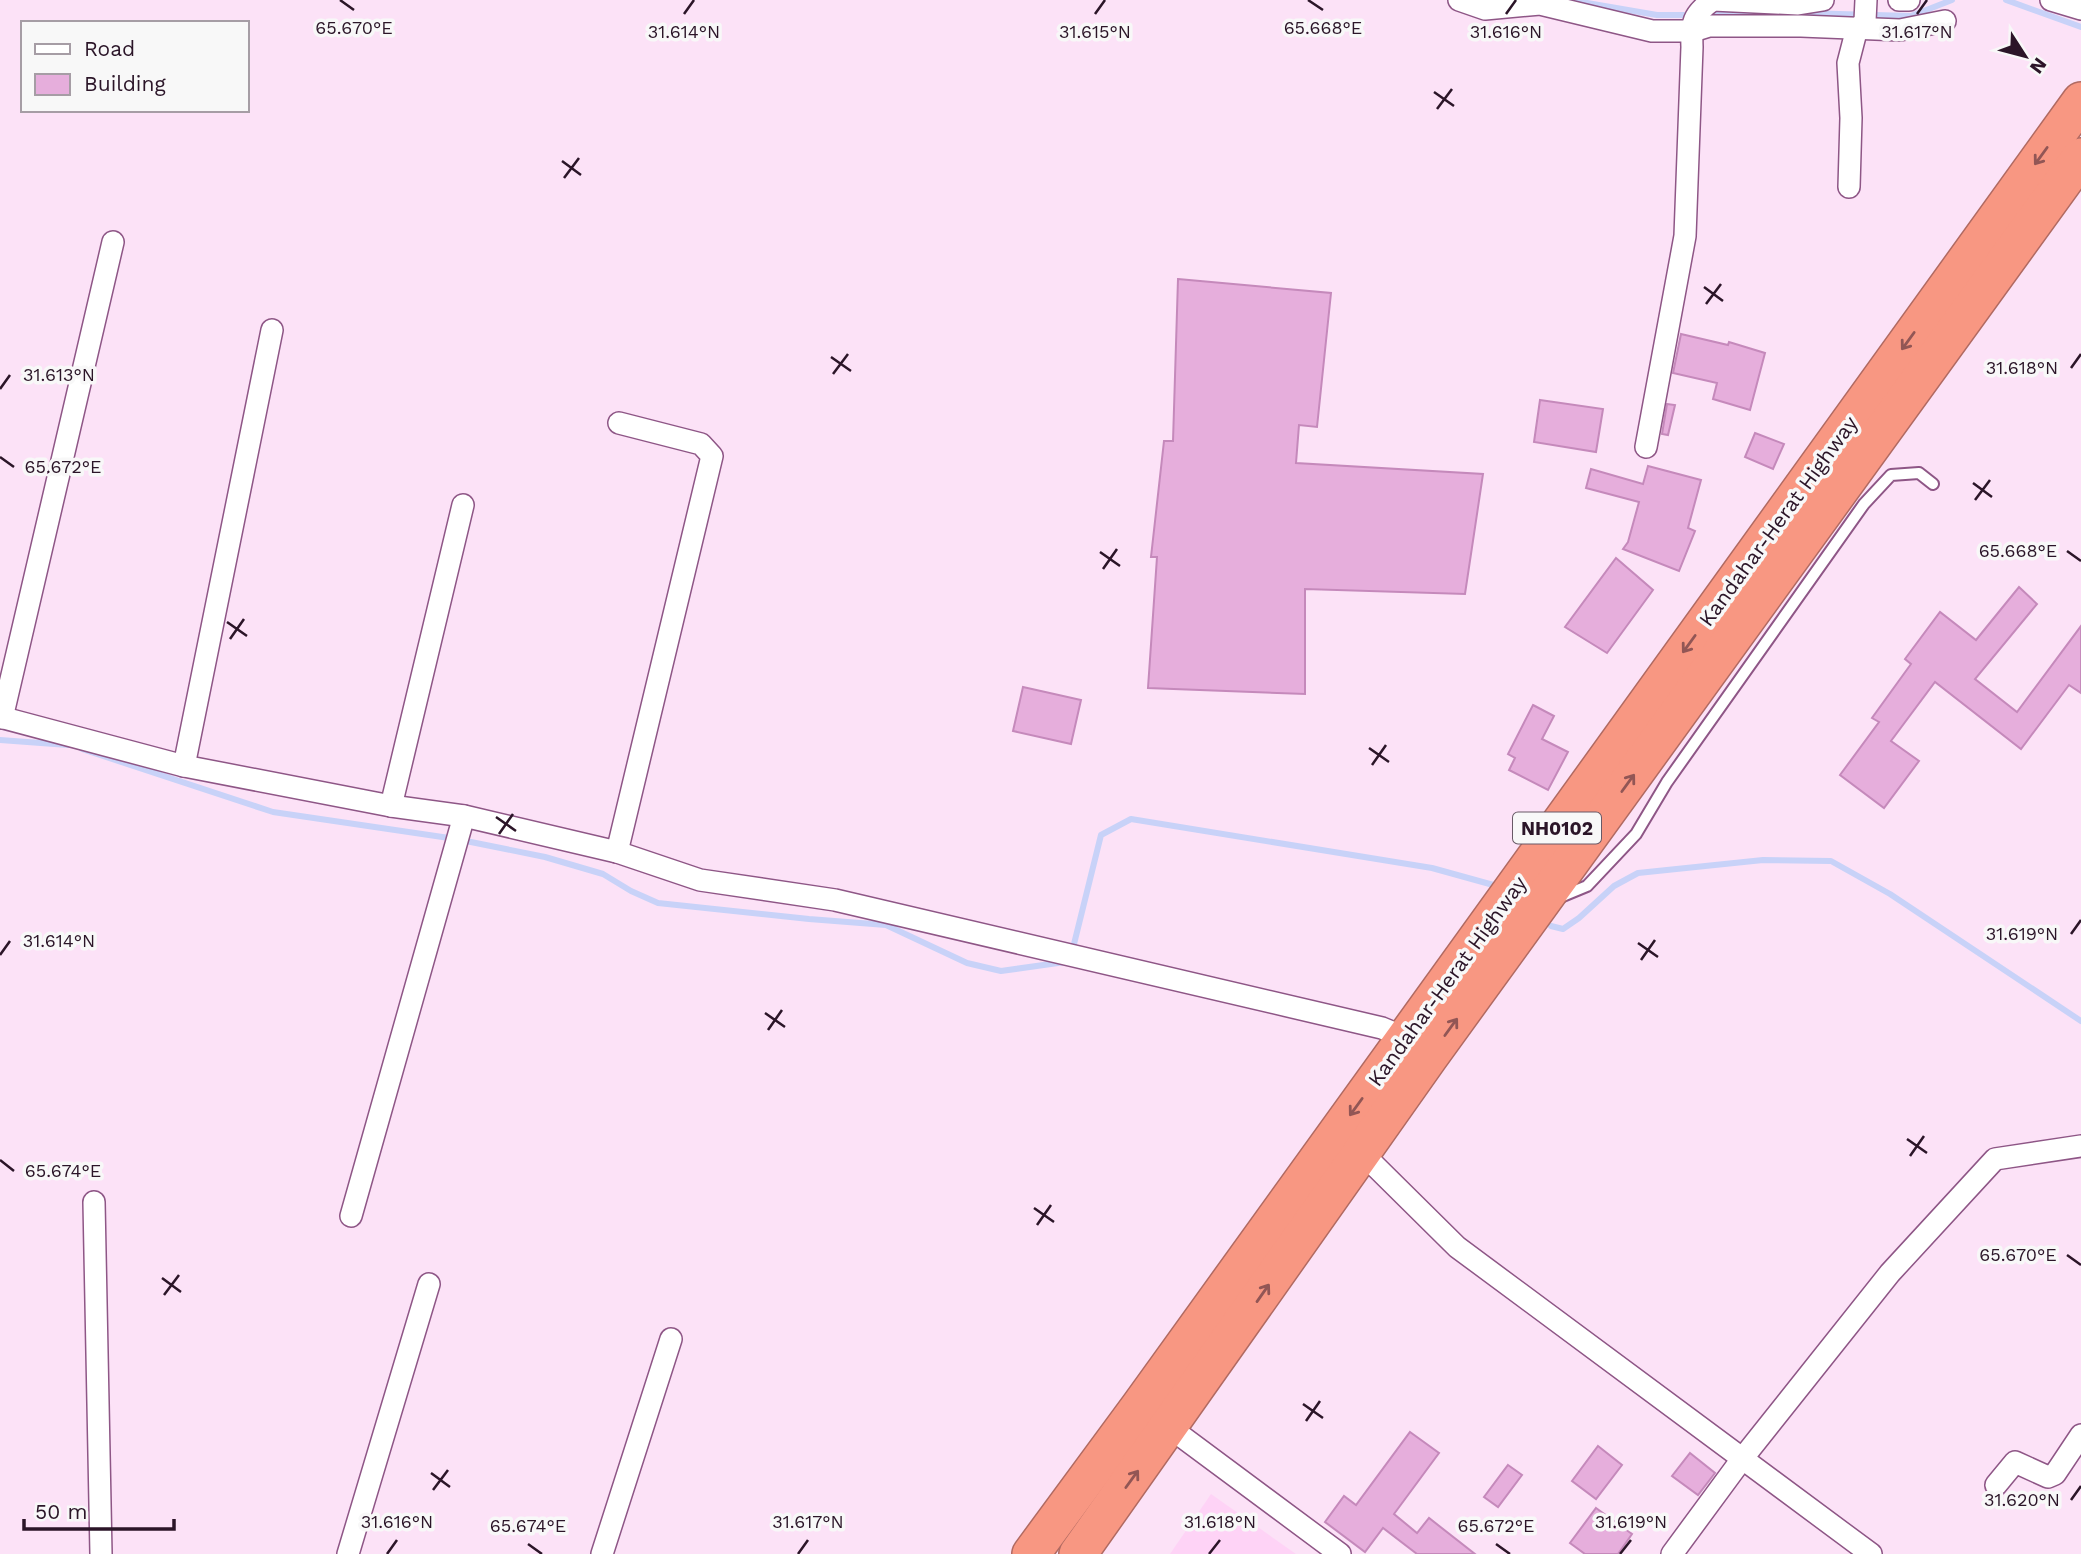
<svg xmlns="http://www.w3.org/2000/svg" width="2081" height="1554" viewBox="0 0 2081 1554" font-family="'Work Sans',sans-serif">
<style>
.built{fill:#fed3f6}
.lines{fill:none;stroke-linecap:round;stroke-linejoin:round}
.stream{stroke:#c8d2f8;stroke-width:6}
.building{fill:#e6aedc;stroke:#c589bb;stroke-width:2}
.lane-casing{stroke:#8e5686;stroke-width:14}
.street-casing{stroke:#8e5686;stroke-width:24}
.highway-casing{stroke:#b06a62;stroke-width:40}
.lane{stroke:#fff;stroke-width:10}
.street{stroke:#fff;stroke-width:21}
.highway{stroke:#f89782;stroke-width:37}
.oneway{stroke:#925655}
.ticks{fill:none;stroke:#2b1528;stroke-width:2.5}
.labels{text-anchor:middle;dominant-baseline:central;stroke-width:7;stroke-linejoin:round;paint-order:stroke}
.shield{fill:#f8f8f8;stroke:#685966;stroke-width:2}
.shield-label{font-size:19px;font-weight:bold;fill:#2b1528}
.street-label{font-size:21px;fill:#2b1528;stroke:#f8f8f8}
.ticks-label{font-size:18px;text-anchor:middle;fill:#2b1528;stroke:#f8f8f8;stroke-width:7;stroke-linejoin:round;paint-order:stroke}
</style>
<rect width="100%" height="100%" fill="#fce2f7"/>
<path class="built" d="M1211,1494L1296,1554H1170Z"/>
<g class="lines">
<g class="stream">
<path d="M1570,0L1657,15H1691"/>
<path d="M2006,0L2081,27"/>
<path d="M1803,13L1911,16L1952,0"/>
<path d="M1705,15L1778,13"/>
<path d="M0,740L68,745"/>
<path d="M82,749L273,812L456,839L545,857L603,874L631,891L658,903L809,919L886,925L967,963L1001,971L1065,962"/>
<path d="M1551,926L1563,929L1579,918L1614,886L1638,873L1763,860L1831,861L1890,894L2081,1021"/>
<path d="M1072,952L1101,835L1131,819L1432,868L1497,886"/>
</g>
</g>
<g class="building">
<path d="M1178,279L1331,293L1317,427L1299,425L1296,463L1483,474L1465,594L1305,589V694L1148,688L1157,557H1151L1164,441H1173Z"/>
<path d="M1681,334L1728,345L1729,342L1765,353L1750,410L1713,399L1717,383L1673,373Z"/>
<path d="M1540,400L1603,409L1596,452L1534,442Z"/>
<path d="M1667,404L1675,405L1668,435L1662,434Z"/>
<path d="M1755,433L1784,444L1773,469L1745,457Z"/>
<path d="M1648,466L1701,480L1688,528L1695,531L1679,571L1623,549L1628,542L1639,502L1586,488L1591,469L1643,484Z"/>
<path d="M1616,558L1653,590L1607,653L1565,627Z"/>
<path d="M2019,587L2037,604L1975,679L2017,712L2081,626V693L2069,685L2021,749L1935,682L1891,741L1919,761L1884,808L1840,775L1879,722L1872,718L1911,664L1905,659L1940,612L1976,640Z"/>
<path d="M1023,687L1081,700L1071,744L1013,731Z"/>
<path d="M1533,705L1554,716L1542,739L1568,752L1548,790L1509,770L1515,758L1508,754Z"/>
<path d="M1410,1432L1439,1453L1394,1514L1417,1533L1429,1518L1475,1554H1417L1383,1528L1365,1552L1325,1522L1344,1496L1356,1505Z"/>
<path d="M1598,1446L1622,1465L1596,1499L1572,1481Z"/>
<path d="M1690,1453L1715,1473L1698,1495L1672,1476Z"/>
<path d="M1508,1465L1522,1475L1498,1507L1484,1497Z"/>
<path d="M1596,1508L1632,1534L1618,1554H1585L1570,1543Z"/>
</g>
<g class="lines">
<g class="lane-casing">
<path id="lane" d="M1558,898L1587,886L1636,834L1667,782L1864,504L1891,475L1919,473L1933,484"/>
</g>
<g class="street-casing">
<g id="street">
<path d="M1459,0L1485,9L1540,4L1652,31H1693L1709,26H1801L1900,30L1945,21"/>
<path d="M1899,0H1909"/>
<path d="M2051,0L2081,9"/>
<path d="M1849,187L1851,118L1848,63L1856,32L1865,21L1866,0"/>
<path d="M1646,447L1685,236L1692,47C1691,23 1693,14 1713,0L1798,4L1823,0"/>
<path d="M0,717L184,766L391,806L464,816L617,852L700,880L835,900L1382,1028L1406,1038"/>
<path d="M2,718L113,242"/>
<path d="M184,766L272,330"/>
<path d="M391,806L463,505"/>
<path d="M617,852L712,456L701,444L619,423"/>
<path d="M1362,1153L1457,1247L1871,1554"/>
<path d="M94,1202L101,1554"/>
<path d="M351,1216L464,816"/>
<path d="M1169,1427L1340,1554"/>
<path d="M1996,1485L2015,1462L2048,1477L2055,1474L2081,1435"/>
<path d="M348,1554L429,1284"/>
<path d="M602,1554L671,1339"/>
<path d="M1672,1554L1742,1459L1890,1273L1995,1159L2081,1146"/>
</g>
</g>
<g class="highway-casing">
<g id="highway">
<path d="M1031,1554L1140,1406L2081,101"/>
<path d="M1078,1554L1429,1057L2081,157"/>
</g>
</g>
<use href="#lane" class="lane"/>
<use href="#street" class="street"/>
<use href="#highway" class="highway"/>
</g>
<defs><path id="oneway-shaft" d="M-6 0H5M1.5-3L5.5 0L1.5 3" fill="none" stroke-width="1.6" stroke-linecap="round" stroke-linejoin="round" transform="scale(1.75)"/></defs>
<g class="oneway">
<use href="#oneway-shaft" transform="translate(2041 156) rotate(126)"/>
<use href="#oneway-shaft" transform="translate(1908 341) rotate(126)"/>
<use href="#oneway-shaft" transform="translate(1689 644) rotate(126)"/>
<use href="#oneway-shaft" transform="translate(1628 783) rotate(-54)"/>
<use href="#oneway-shaft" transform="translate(1451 1027) rotate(-54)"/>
<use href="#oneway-shaft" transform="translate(1356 1107) rotate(126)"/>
<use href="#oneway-shaft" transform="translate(1263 1293) rotate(-55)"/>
<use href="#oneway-shaft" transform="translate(1132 1479) rotate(-54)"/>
</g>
<path class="ticks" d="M340,0L354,10M1308,0L1323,10M684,14L694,0M1095,14L1105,0M1506,14L1516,0M1917,14L1927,0M1434,92L1454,106M1437,109L1452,89M562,161L581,175M564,178L579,158M1704,287L1723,301M1706,304L1721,284M831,357L851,371M2071,368L2081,354M833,374L848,354M0,389L10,375M0,457L14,467M1973,483L1992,497M1975,500L1990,480M2067,551L2081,561M1100,552L1120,566M1103,569L1117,549M227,622L247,636M230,639L244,619M1369,748L1389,762M1372,765L1386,745M496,817L516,831M499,834L513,814M2071,934L2081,920M1638,943L1658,957M0,955L10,941M1641,960L1655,940M765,1013L785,1027M768,1030L782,1010M1907,1139L1927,1153M1910,1156L1924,1136M0,1160L14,1171M1034,1208L1054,1222M1037,1225L1051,1205M2067,1255L2081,1265M162,1278L181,1292M164,1295L179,1275M1303,1404L1323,1418M1306,1421L1320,1401M431,1473L450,1487M433,1490L448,1470M2071,1500L2081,1486M528,1544L542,1554M1496,1544L1510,1554M387,1554L397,1540M798,1554L808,1540M1209,1554L1220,1540M1620,1554L1631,1540"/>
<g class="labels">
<rect class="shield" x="1513" y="812.5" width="88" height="31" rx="5"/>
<g class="shield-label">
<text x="1557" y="828">NH0102</text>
</g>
<g class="street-label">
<text transform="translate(1778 521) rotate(-54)">Kandahar-Herat Highway</text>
<text transform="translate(1447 981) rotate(-54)">Kandahar-Herat Highway</text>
</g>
</g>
<g class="ticks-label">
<text x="354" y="34">65.670°E</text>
<text x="1323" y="34">65.668°E</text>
<text x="1506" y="38">31.616°N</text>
<text x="684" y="38">31.614°N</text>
<text x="1095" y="38">31.615°N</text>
<text x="1917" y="38">31.617°N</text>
<text x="2022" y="374">31.618°N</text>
<text x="59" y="381">31.613°N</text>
<text x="63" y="473">65.672°E</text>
<text x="2018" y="557">65.668°E</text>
<text x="2022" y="940">31.619°N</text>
<text x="59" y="947">31.614°N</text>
<text x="63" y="1177">65.674°E</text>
<text x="2018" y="1261">65.670°E</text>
<text x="2022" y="1506">31.620°N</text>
<text x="397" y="1528">31.616°N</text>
<text x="808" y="1528">31.617°N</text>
<text x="1220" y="1528">31.618°N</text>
<text x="1631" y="1528">31.619°N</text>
<text x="528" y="1532">65.674°E</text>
<text x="1496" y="1532">65.672°E</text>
</g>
<rect x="21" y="21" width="228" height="91" fill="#f8f8f8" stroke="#a69da5" stroke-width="2"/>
<rect x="35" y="44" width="35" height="10" fill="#ffffff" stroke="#a69da5" stroke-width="2"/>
<text x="84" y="56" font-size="21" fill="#2b1528">Road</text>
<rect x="35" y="74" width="35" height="21" fill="#e6aedc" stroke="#a69da5" stroke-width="2"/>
<text x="84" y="91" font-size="21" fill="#2b1528">Building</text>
<g transform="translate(2025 56) rotate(126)" stroke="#f8f8f8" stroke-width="5" paint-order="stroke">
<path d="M0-5L12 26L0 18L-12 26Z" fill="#2b1528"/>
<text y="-10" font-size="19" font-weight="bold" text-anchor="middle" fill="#2b1528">N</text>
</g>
<path d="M24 1519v10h150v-10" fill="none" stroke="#2b1528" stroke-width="3.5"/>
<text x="35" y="1519" font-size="21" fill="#2b1528" stroke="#f8f8f8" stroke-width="5" paint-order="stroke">50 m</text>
</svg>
